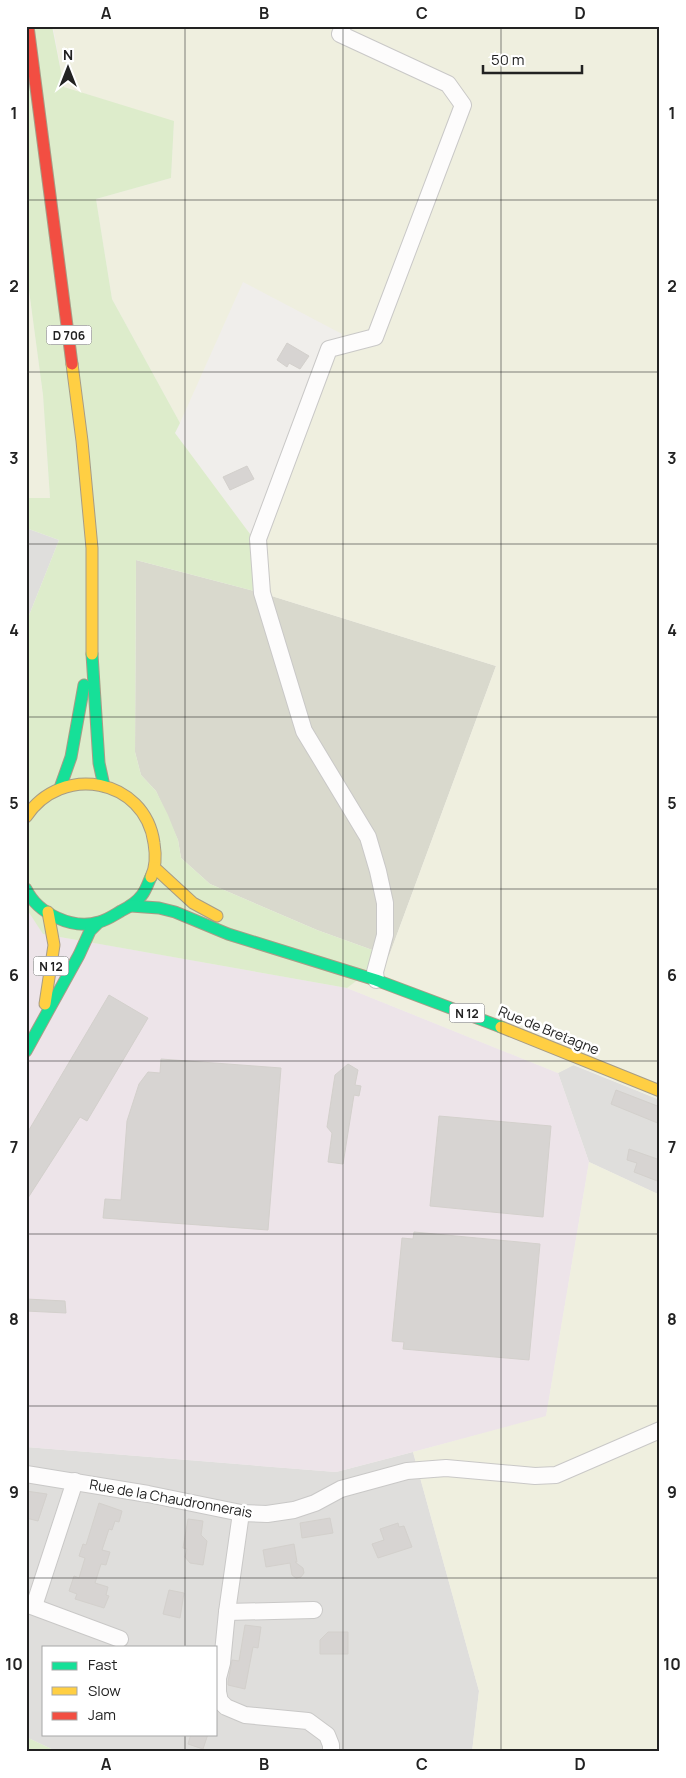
<svg xmlns="http://www.w3.org/2000/svg" width="686" height="1778" viewBox="0 0 686 1778" font-family="Manrope,sans-serif">
<style>
.residential{fill:#dfdedc;fill-rule:evenodd}
.industrial{fill:#ede4e9}
.construction{fill:#d9d9cd}
.farmland{fill:#efefdf}
.grass{fill:#ddeccb}
.building{fill:#d7d4d2;stroke:#d3d0cc}
.lines{fill:none;stroke-linecap:round;stroke-linejoin:round}
.street-casing{stroke:#c9c8c7;stroke-width:18}
.fast-casing{stroke:#a79c86;stroke-width:13}
.slow-casing{stroke:#a79c86;stroke-width:13}
.jam-casing{stroke:#a79c86;stroke-width:13}
.street{stroke:#fdfcfc;stroke-width:16}
.fast{stroke:#16e098;stroke-width:11}
.slow{stroke:#ffcf43;stroke-width:11}
.jam{stroke:#f24e42;stroke-width:11}
.grid{fill:none;stroke:#222;stroke-width:1;stroke-opacity:0.55}
.labels{text-anchor:middle;dominant-baseline:central;stroke-width:5;stroke-linejoin:round;paint-order:stroke}
.shield{fill:#fff;stroke:#646464;stroke-width:1}
.shield-label{font-size:12px;font-weight:bold;fill:#222}
.street-label{font-size:14px;fill:#222;stroke:#fff}
.neatline{fill:none;stroke:#222;stroke-width:2}
.grid-label{font-size:16px;text-anchor:middle;font-weight:bold;fill:#222}
</style>
<rect width="100%" height="100%" fill="#f0eeeb"/>
<g class="residential">
<path d="M26,528L59,540L26,623Z"/>
<path d="M573,1065L660,1100V1195L589,1162L558,1073Z"/>
<path d="M26,1447L336,1472L413,1452L479,1691L472,1752H58L26,1737ZM44,1647H216V1734H44Z"/>
</g>
<path class="industrial" d="M26,908L44,934L347,988L558,1073L589,1162L546,1417L336,1472L26,1447Z"/>
<path class="construction" d="M136,560L262,593L496,666L389,956L317,930L210,884L181,858L178,840L156,791L141,775L135,752Z"/>
<g class="farmland">
<path d="M53,26H660V1100L574,1065L558,1073L347,988L389,956L496,666L262,593L251,557L253,538L342,334L243,282L180,423L112,299L96,199L171,178L174,122L64,87Z"/>
<path d="M26,268L43,395L50,498H26Z"/>
<path d="M589,1162L660,1195V1752H472L479,1691L413,1452L546,1416Z"/>
</g>
<g class="grass">
<path d="M26,26H52L64,87L174,121L171,178L96,199L112,299L180,423L175,433L253,538L251,557L262,593L136,560L135,752L141,775L156,791L168,815L178,840L181,858L210,884L317,930L389,956L347,988L43,934L26,908V623L59,540L26,528V498H50L43,395L26,268Z"/>
<path d="M26,1737L58,1752H26Z"/>
</g>
<g class="building">
<path d="M287,343L309,356L300,369L289,363L287,367L277,360Z"/>
<path d="M247,466L254,479L230,490L223,477Z"/>
<path d="M109,995L148,1018L87,1121L80,1117L26,1201V1135Z"/>
<path d="M161,1059L281,1068L268,1230L103,1218L105,1199L121,1200L127,1121L139,1084L148,1072L160,1073Z"/>
<path d="M348,1064L358,1070L355,1085L361,1086L359,1096L354,1095L343,1164L328,1162L332,1133L327,1127L335,1075Z"/>
<path d="M616,1090L660,1107V1124L611,1104Z"/>
<path d="M439,1116L551,1126L543,1217L430,1206Z"/>
<path d="M629,1149L660,1160V1182L634,1172L637,1163L627,1160Z"/>
<path d="M414,1232L540,1244L529,1360L403,1349L404,1342L392,1341L402,1238L413,1239Z"/>
<path d="M26,1299L65,1301L66,1313L26,1311Z"/>
<path d="M26,1491L47,1494L38,1521L26,1518Z"/>
<path d="M99,1503L122,1511L119,1522L115,1521L112,1530L109,1529L102,1550L110,1552L106,1565L101,1564L95,1583L108,1587L106,1595L109,1596L104,1608L75,1599L77,1594L69,1591L74,1576L79,1578L85,1558L79,1556L83,1544L86,1545Z"/>
<path d="M330,1518L333,1533L302,1538L300,1523Z"/>
<path d="M188,1519L203,1521L201,1535L207,1541L203,1565L190,1563L185,1557L187,1549L183,1548Z"/>
<path d="M398,1523L399,1527L404,1526L412,1547L378,1558L372,1544L384,1540L380,1529Z"/>
<path d="M294,1544L297,1562H295L303,1568L304,1573L301,1577L296,1578L292,1575L290,1563L266,1567L263,1550Z"/>
<path d="M169,1590L184,1593L180,1618L163,1614Z"/>
<path d="M245,1625L261,1627L258,1648L253,1647L245,1689L228,1685V1682L232,1660L239,1661Z"/>
<path d="M328,1632H348V1654H320V1640Z"/>
<path d="M191,1734H208L203,1749L188,1744Z"/>
</g>
<g class="lines">
<g class="street-casing">
<g id="street">
<path d="M343,26L340,34L448,84L463,105L375,337L329,349L258,539L262,593L304,731L368,837L378,871L385,903V935L375,972L376,980"/>
<path d="M26,1474L148,1494L241,1513L267,1514L294,1510L315,1503L341,1489L407,1471L446,1468L535,1476L556,1475L660,1430"/>
<path d="M241,1513L227,1612L222,1663L218,1678V1692L220,1701L226,1707L245,1715L308,1721L327,1735L331,1745V1752"/>
<path d="M26,1604L120,1639"/>
<path d="M34,1606L75,1481"/>
<path d="M227,1612L314,1610"/>
</g>
</g>
<g class="fast-casing">
<g id="fast">
<path d="M92,654L99,763L104,786"/>
<path d="M60,788L71,757L84,685"/>
<path d="M26,889C38,914 73,930 99,922C107,920 114,915 121,911C129,907 137,902 142,895C146,890 148,883 151,877"/>
<path d="M131,906L159,908L175,912L228,934L376,980L501,1027"/>
<path d="M26,1051L79,955L90,931L98,923"/>
</g>
</g>
<g class="slow-casing">
<g id="slow">
<path d="M72,364L82,441L92,548V654"/>
<path d="M26,817C61,763 145,778 154,843C156,855 156,867 151,877"/>
<path d="M155,868L193,903L217,916"/>
<path d="M45,1004L54,945L48,912"/>
<path d="M501,1027L660,1091"/>
</g>
</g>
<g class="jam-casing">
<path id="jam" d="M28,26L72,364"/>
</g>
<use href="#street" class="street"/>
<use href="#fast" class="fast"/>
<use href="#slow" class="slow"/>
<use href="#jam" class="jam"/>
</g>
<path class="grid" d="M185,26V1647M343,26V1752M501,26V1752M26,200H660M26,372H660M26,544H660M26,717H660M26,889H660M26,1061H660M26,1234H660M26,1406H660M26,1578H660M185,1734V1752"/>
<g class="labels">
<g class="shield">
<rect x="46.5" y="325.5" width="45" height="19" rx="4"/>
<rect x="33.5" y="956.5" width="35" height="19" rx="4"/>
<rect x="449.5" y="1003.5" width="35" height="19" rx="4"/>
</g>
<g class="shield-label">
<text x="69" y="335">D 706</text>
<text x="51" y="966">N 12</text>
<text x="467" y="1013">N 12</text>
</g>
<g class="street-label">
<text transform="translate(549 1030) rotate(22)">Rue de Bretagne</text>
<text transform="translate(171 1498) rotate(10)">Rue de la Chaudronnerais</text>
</g>
</g>
<rect width="686" height="1778" fill="none" stroke="#ffffff" stroke-width="55"/>
<rect x="42" y="1646" width="175" height="90" fill="#ffffff" stroke="#a7a7a7"/>
<rect x="52" y="1662" width="25" height="8" fill="#16e098" stroke="#a7a7a7"/>
<text x="88" y="1670" font-size="15" fill="#222222">Fast</text>
<rect x="52" y="1687" width="25" height="8" fill="#ffcf43" stroke="#a7a7a7"/>
<text x="88" y="1696" font-size="15" fill="#222222">Slow</text>
<rect x="52" y="1712" width="25" height="8" fill="#f24e42" stroke="#a7a7a7"/>
<text x="88" y="1720" font-size="15" fill="#222222">Jam</text>
<g transform="translate(68 68)" stroke="#ffffff" stroke-width="4" paint-order="stroke">
<path d="M0-4L9 19L0 12L-9 19Z" fill="#222222"/>
<text y="-8" font-size="14" font-weight="bold" text-anchor="middle" fill="#222222">N</text>
</g>
<path d="M483 65v8h99v-8" fill="none" stroke="#222222" stroke-width="2.5"/>
<text x="491" y="65" font-size="15" fill="#222222" stroke="#ffffff" stroke-width="4" paint-order="stroke">50 m</text>
<rect x="28" y="28" width="630" height="1722" class="neatline"/>
<g class="grid-label">
<text x="106" y="19">A</text>
<text x="264" y="19">B</text>
<text x="422" y="19">C</text>
<text x="580" y="19">D</text>
<text x="14" y="119">1</text>
<text x="672" y="119">1</text>
<text x="14" y="292">2</text>
<text x="672" y="292">2</text>
<text x="14" y="464">3</text>
<text x="672" y="464">3</text>
<text x="14" y="636">4</text>
<text x="672" y="636">4</text>
<text x="14" y="809">5</text>
<text x="672" y="809">5</text>
<text x="14" y="981">6</text>
<text x="672" y="981">6</text>
<text x="14" y="1153">7</text>
<text x="672" y="1153">7</text>
<text x="14" y="1325">8</text>
<text x="672" y="1325">8</text>
<text x="14" y="1498">9</text>
<text x="672" y="1498">9</text>
<text x="14" y="1670">10</text>
<text x="672" y="1670">10</text>
<text x="106" y="1770">A</text>
<text x="264" y="1770">B</text>
<text x="422" y="1770">C</text>
<text x="580" y="1770">D</text>
</g>
</svg>
